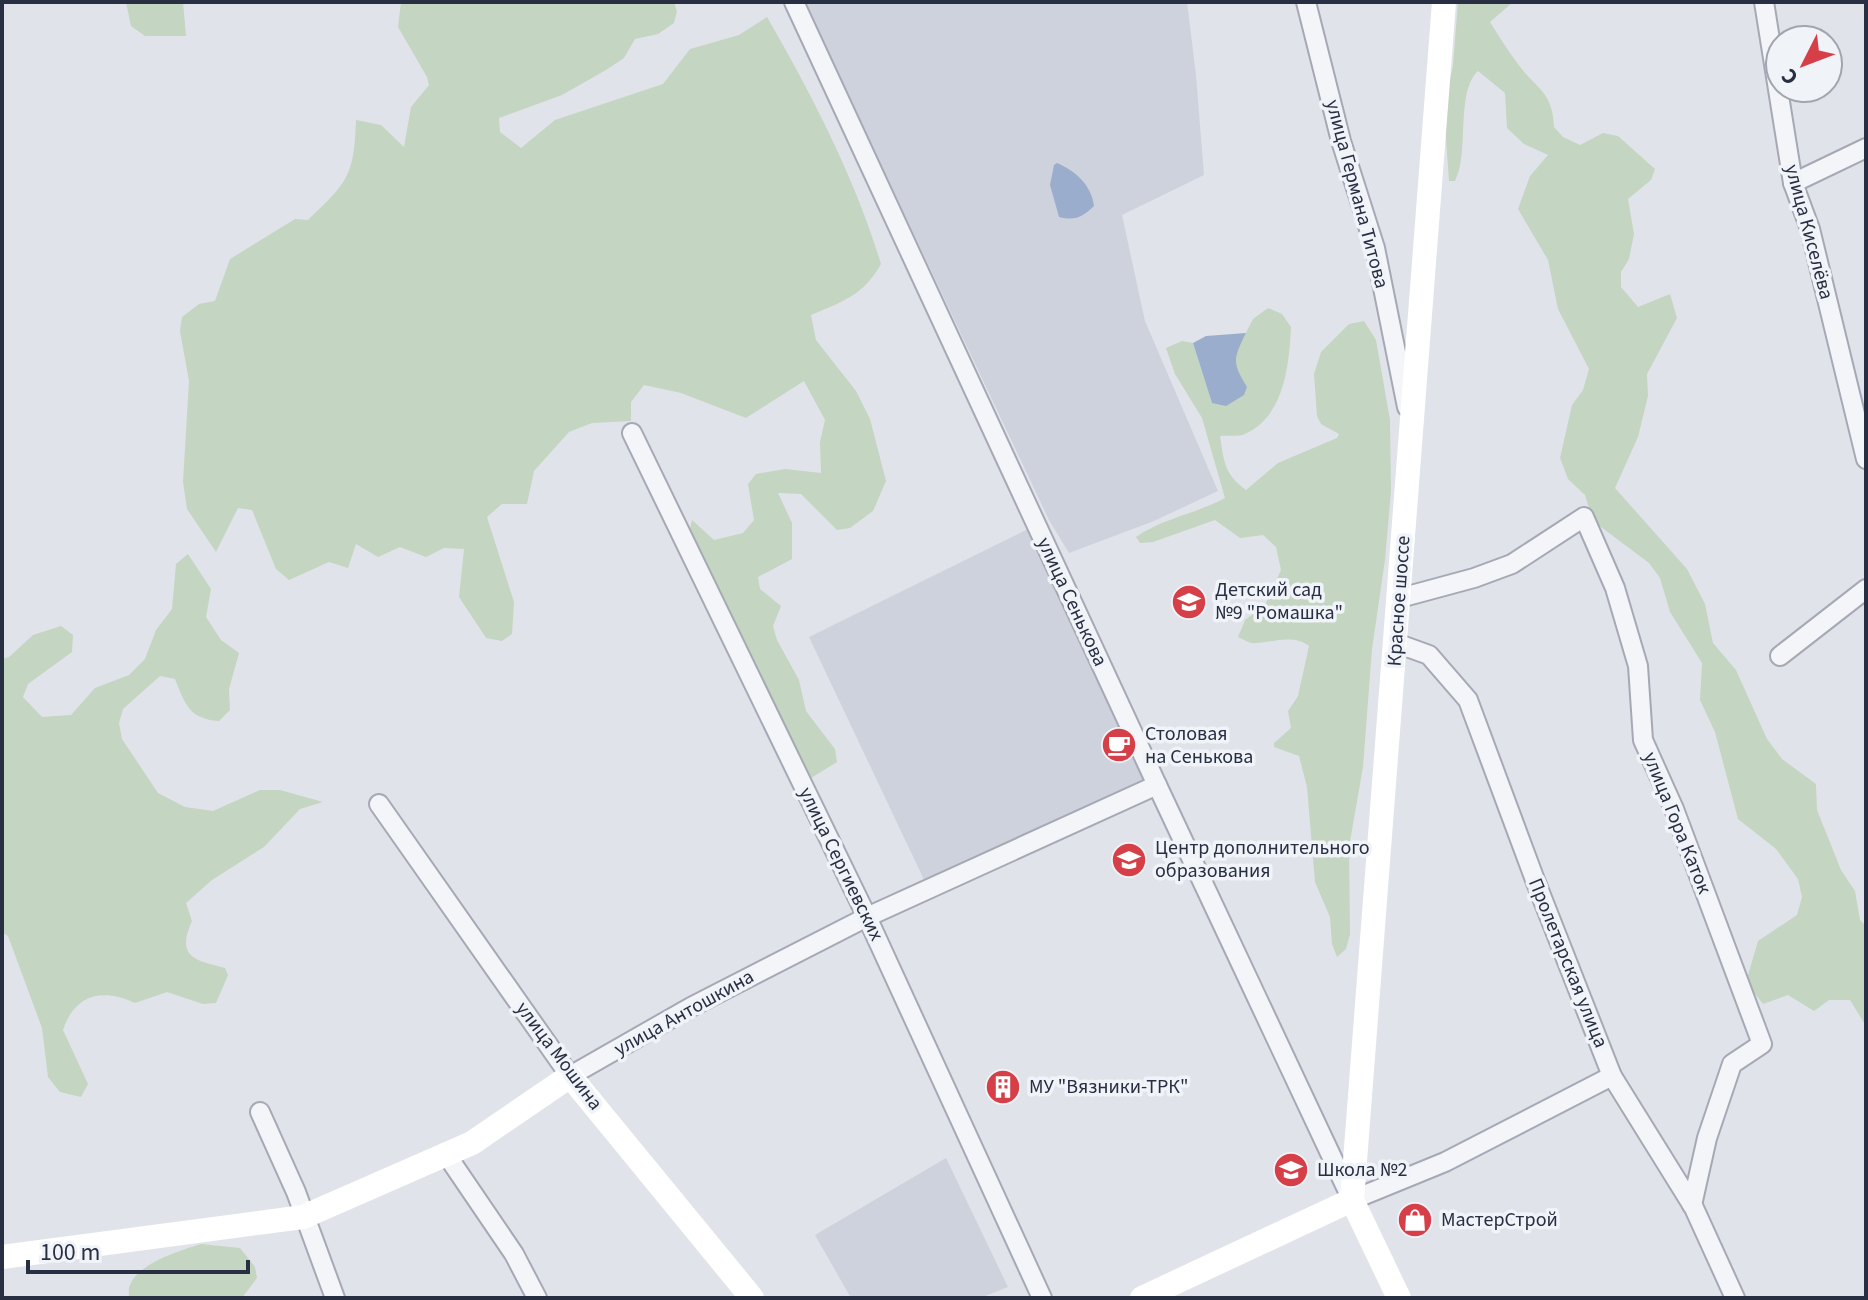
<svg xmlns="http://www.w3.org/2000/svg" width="1868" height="1300" viewBox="0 0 1868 1300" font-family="'Source Sans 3',sans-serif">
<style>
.built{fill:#ced2dc}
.green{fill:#c4d5c1}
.water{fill:#9aadcc}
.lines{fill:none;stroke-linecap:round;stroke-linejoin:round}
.street-casing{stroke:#a6a9b5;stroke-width:22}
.street{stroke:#f4f5f8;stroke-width:18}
.secondary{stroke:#fff;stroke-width:24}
.labels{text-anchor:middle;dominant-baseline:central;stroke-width:7;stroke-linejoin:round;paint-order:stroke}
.street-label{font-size:20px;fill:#282f43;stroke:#f0f3f7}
.poi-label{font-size:20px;fill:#282f43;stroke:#f0f3f7;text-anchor:start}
</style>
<rect width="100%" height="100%" fill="#e1e3ea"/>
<g class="built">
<path d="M804,2H1187L1196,75L1204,175L1122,215L1145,321L1218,491L1154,521L1069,553L1049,520Z"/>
<path d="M1028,529L1145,783L927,886L809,637Z"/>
<path d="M946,1158L1008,1287L980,1298H851L815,1235Z"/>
</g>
<g class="green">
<path d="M126,2H183L186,36H145L131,26Z"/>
<path d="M401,2H674L677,11L674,23L658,34L635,39L624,58L606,70L562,95L499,118L500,132L521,148L555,120L663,84L690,49L739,35L767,17C812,95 855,178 881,264C864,295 842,302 811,315L816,340L856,391L870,419L886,481L873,511L850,528L837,530L801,494L778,493L792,523V559L758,577L760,589L781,606L773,626L777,640L799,680L806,711L835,749L837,762L811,778L689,533L692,520L714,540L743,533L754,520L748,484L756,474L785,469L821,473L820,442L825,420L804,381L746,418L681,393L644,385L631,402V421L592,423L569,432L534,471L527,504H502L487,517L514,602L512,634L502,641L486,638L459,597L464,549L444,548L426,557L400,547L378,557L356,544L348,568L329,562L289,580L276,569L252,510L238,508L216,552L187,509L183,482L189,381L180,331L182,317L199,304L215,301L230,259L295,219L308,220C348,182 354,176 356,120L381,125L404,147L411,107L429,85L427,77L398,27Z"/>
<path d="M1458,2H1513L1490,22C1499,36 1508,51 1518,64C1536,89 1553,91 1554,127L1563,137L1580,145L1603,133L1618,136L1655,169L1651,180L1628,199L1634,234L1629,259L1621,272V287L1638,307L1670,294L1677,318L1647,374L1648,396L1638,437L1615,488L1687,569L1705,604L1713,643L1736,670L1767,739L1782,759L1816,784L1817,810L1841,870L1855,891L1860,920L1866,926V1026L1850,1000H1829L1814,1011L1788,995L1763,1004L1746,982L1758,941L1797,915L1802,897L1798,879L1776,849L1738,819L1715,732L1700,700L1702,663L1670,612L1660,578L1649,563L1593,521L1585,495L1568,479L1560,458L1572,405L1583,390L1589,369L1558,309L1548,260L1518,209L1530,176L1548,155L1524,144L1507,128L1505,93L1478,71C1455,92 1470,154 1455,181H1449L1444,110L1453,65Z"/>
<path d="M1268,308L1282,314L1291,327C1289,364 1285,416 1245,434C1239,437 1227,435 1220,436C1224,461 1224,474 1246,490L1278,463L1337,438L1339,434L1321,424L1317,416L1314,374L1321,352L1349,324L1364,321L1376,340L1390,420L1391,491L1385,560L1372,649L1363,767L1349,847L1350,934L1346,949L1337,957L1332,944L1330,917L1315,882L1307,787L1299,756L1274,747V743L1291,728L1288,711L1298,696L1309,646C1294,634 1274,642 1257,643C1250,644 1244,640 1238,637L1245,620L1265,605L1281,570L1276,547L1263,535L1240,538L1215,520L1153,542L1140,543L1136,537C1163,518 1196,514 1225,498L1202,418L1175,374L1166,348L1182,341L1193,343L1212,403L1235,367V354L1253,319Z"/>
<path d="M188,554L211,589L206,617L221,640L239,653L229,689L230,710L219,721C189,719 185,704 175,679L160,676L123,709L119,723L122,739L158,793L185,807L213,811L260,790H280L323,802L300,809L264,847L212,880L186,903L192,921C176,957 194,960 225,968L228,975L216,1003L203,1004L167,992L135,1003C102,988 75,994 63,1030L88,1084L81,1097L60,1092L48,1077L42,1028L8,936L2,932V659L9,657L33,635L61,626L73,635L72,652L28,684L23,697L42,717L71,715L95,688L129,675L145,659L156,630L172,609L176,564Z"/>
<path d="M201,1244L240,1248L255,1267L257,1278L242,1298H129C129,1294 128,1289 130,1285C138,1263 182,1250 201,1244Z"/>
</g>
<g class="water">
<path d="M1057,163C1075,171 1091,184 1094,206C1082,217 1076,221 1059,217L1050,185L1054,165Z"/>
<path d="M1246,333C1233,359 1232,362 1247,387L1244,395L1226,406L1212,403L1193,343L1206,336Z"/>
</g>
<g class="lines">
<g class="street-casing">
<g id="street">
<path d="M794,2L1157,785L1352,1200L1445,1162L1612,1076"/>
<path d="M1306,2L1341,141L1375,248L1407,407"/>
<path d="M1764,2L1793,183L1810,229L1866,459"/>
<path d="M1793,183L1866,148"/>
<path d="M632,433L867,917L1042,1298"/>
<path d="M1400,598L1474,578L1512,564L1584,517L1615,588L1638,666L1643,740L1674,809L1762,1044L1732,1064L1707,1138L1692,1205"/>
<path d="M1396,643L1429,655L1468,700L1535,880L1612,1076L1694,1208L1735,1298"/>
<path d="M1780,656L1866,589"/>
<path d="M379,804L570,1076L691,1007L867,917L1157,785"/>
<path d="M260,1112L296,1192L335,1298"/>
<path d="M446,1154L514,1254L537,1298"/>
</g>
</g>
<use href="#street" class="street"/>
<g class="secondary">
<path d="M1352,1200L1444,2"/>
<path d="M1352,1200L1399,1298"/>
<path d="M2,1257L303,1217L472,1143L570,1076L752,1298"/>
<path d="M1142,1298L1352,1200"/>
</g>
</g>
<defs>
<g id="school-disc" transform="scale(1.8)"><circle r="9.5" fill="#d63f47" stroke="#f0f3f7"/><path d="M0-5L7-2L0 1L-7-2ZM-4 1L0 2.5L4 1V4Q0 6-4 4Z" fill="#fff"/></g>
<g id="cafe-disc" transform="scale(1.8)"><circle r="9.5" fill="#d63f47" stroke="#f0f3f7"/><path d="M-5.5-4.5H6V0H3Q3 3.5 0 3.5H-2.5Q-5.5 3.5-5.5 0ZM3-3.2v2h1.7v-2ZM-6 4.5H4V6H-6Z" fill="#fff"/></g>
<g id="building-disc" transform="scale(1.8)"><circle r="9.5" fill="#d63f47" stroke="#f0f3f7"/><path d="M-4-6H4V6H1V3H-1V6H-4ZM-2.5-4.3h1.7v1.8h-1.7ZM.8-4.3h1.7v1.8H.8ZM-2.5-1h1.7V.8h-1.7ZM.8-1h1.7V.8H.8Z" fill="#fff"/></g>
<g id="shop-disc" transform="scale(1.8)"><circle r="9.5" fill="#d63f47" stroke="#f0f3f7"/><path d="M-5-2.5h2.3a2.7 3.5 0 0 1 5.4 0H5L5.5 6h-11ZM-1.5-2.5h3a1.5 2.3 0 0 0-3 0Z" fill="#fff"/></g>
</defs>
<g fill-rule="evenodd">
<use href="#school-disc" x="1189" y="602"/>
<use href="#cafe-disc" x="1119" y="745"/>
<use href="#school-disc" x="1129" y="860"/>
<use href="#building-disc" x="1003" y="1087"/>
<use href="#school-disc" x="1291" y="1170"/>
<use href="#shop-disc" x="1415" y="1220"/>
</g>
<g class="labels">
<g class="street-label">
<text transform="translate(1357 194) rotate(75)">улица Германа Титова</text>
<text transform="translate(1809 232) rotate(75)">улица Киселёва</text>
<text transform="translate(1399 601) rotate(-86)">Красное шоссе</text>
<text transform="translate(1072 602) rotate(65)">улица Сенькова</text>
<text transform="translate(1677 823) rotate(68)">улица Гора Каток</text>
<text transform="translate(841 864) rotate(64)">улица Сергиевских</text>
<text transform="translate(1568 963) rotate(68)">Пролетарская улица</text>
<text transform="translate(684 1013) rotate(-29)">улица Антошкина</text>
<text transform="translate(559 1056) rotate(53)">улица Мошина</text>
</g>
<g class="poi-label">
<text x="1215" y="590">Детский сад<tspan x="1215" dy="23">№9 "Ромашка"</tspan></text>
<text x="1145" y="734">Столовая<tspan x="1145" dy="23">на Сенькова</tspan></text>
<text x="1155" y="848">Центр дополнительного<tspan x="1155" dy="23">образования</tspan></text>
<text x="1029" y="1087">МУ "Вязники-ТРК"</text>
<text x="1317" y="1170">Школа №2</text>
<text x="1441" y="1220">МастерСтрой</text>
</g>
</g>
<rect width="1868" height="1300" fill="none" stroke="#282f43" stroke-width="8"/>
<g transform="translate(1804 64) rotate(228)"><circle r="38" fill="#f0f3f7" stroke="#a0a5af" stroke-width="2"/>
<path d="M0-6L14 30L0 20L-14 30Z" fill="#d63f47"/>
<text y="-12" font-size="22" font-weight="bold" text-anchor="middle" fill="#282f43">С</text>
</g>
<path d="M28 1260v12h220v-12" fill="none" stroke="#282f43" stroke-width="4"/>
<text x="40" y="1260" font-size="24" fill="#282f43" stroke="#f0f3f7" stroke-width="6" paint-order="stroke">100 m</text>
</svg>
